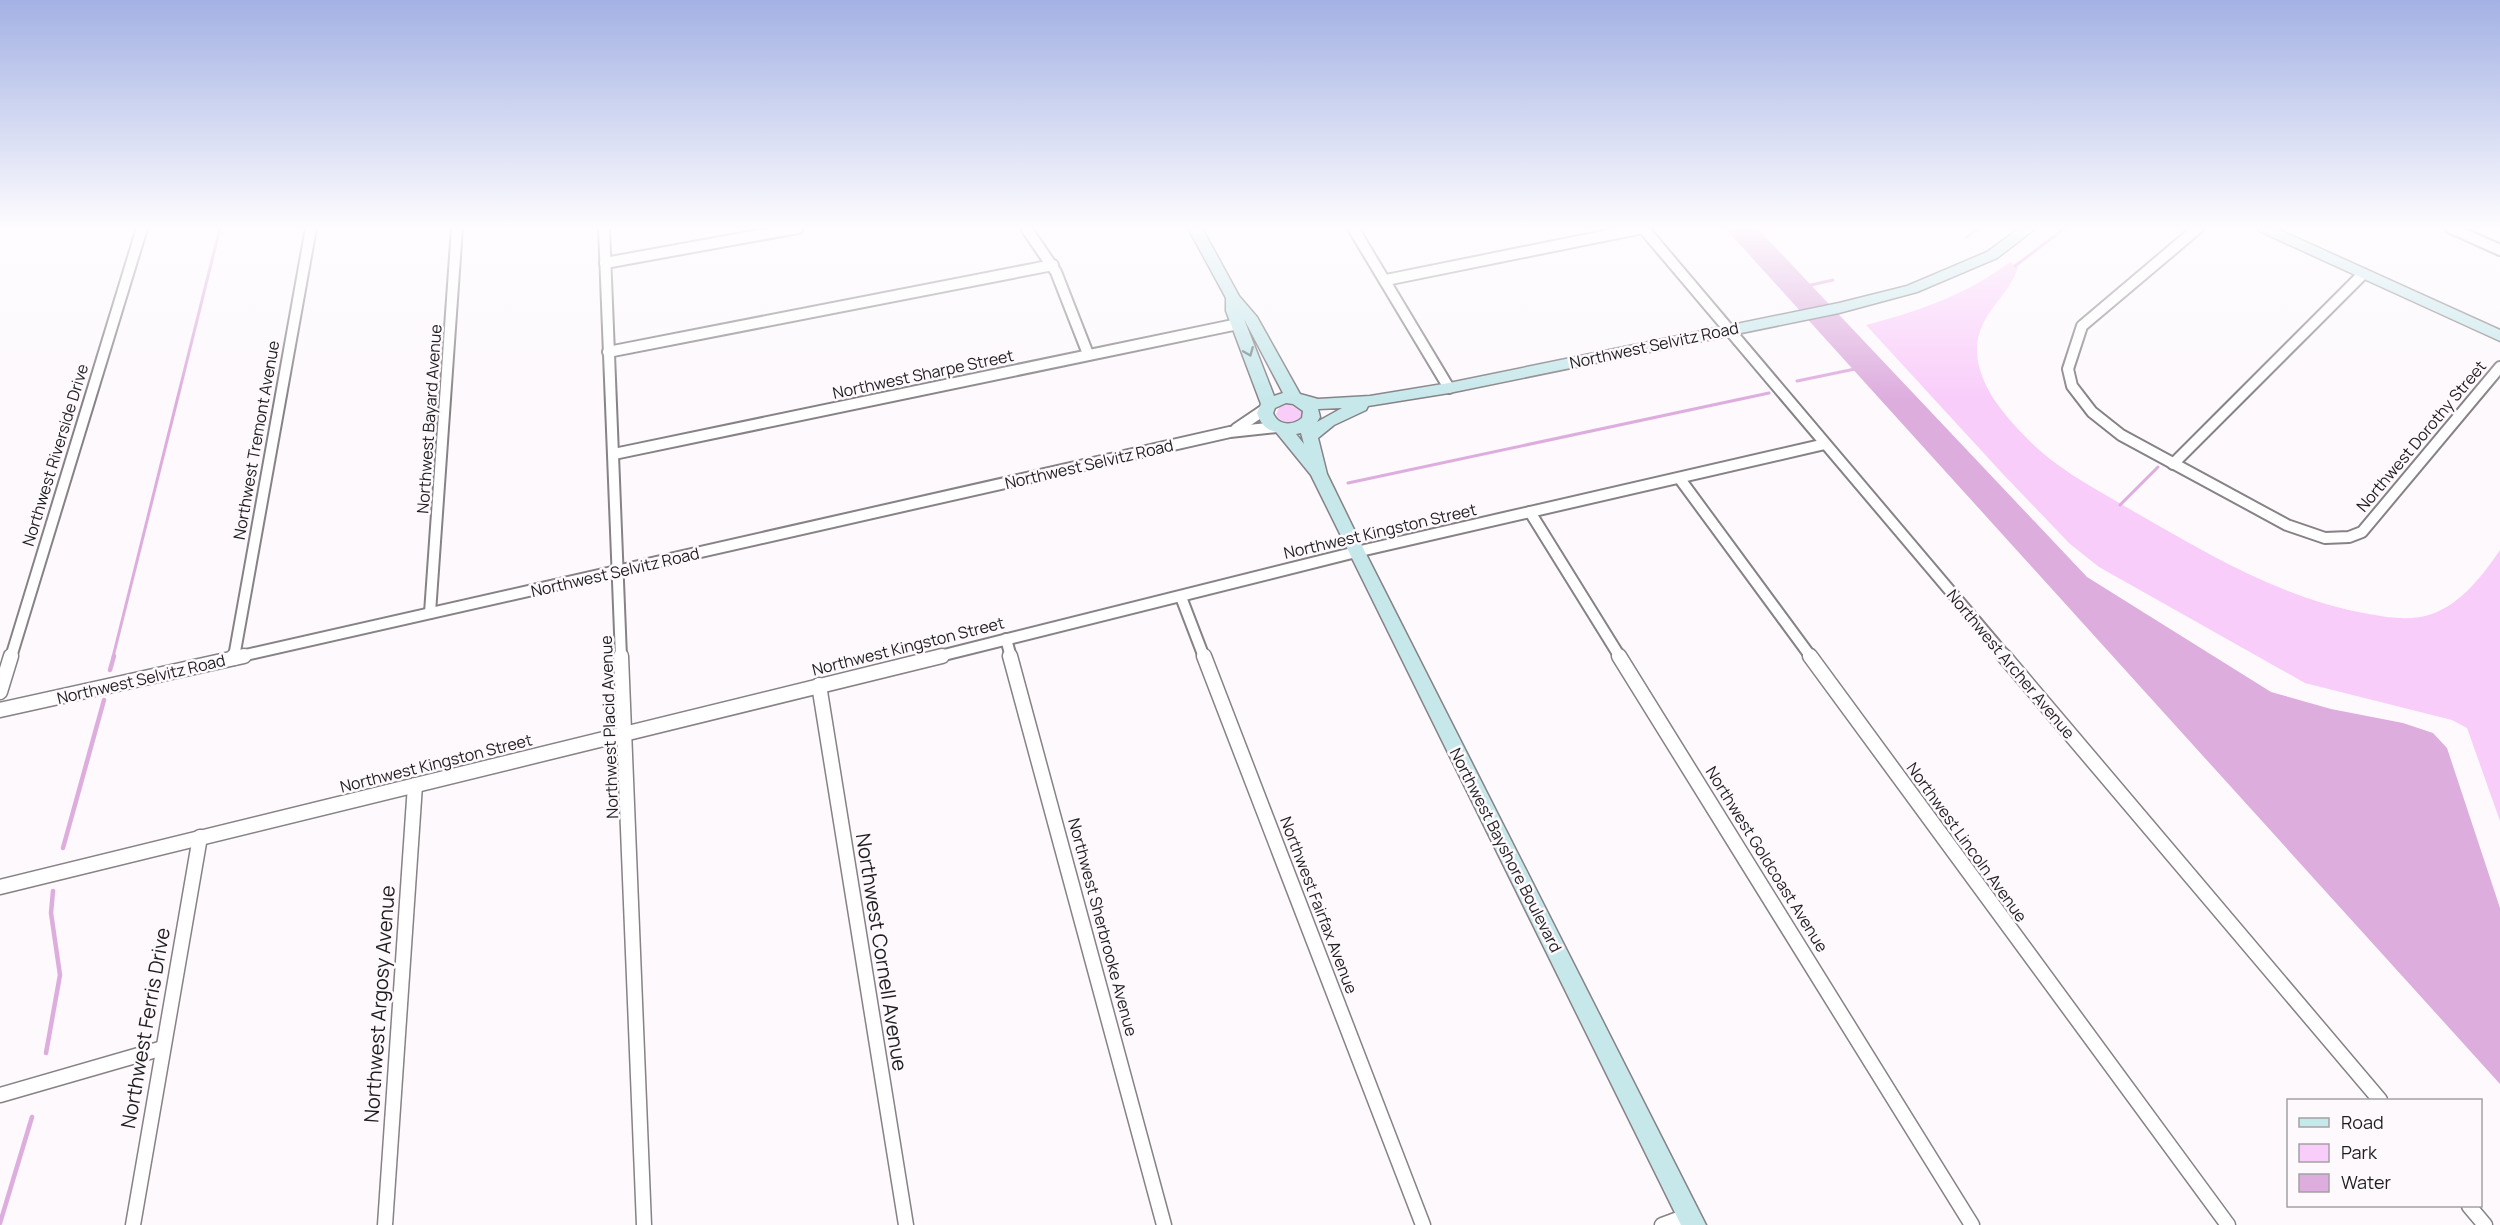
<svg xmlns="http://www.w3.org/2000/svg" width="2500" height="1225" viewBox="0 0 2500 1225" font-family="Manrope,sans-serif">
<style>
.green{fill:#f9cdfa}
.water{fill:#ddadde}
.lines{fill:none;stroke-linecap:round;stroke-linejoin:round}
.stream-far1{stroke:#ddadde;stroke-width:3}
.stream{stroke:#ddadde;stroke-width:4.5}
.street-far1-casing{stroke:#868286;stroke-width:14}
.street-casing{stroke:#868286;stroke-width:17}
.secondary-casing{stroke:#868286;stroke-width:3}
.street-far1{stroke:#fff;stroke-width:10}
.street{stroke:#fff;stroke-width:14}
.secondary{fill:#c7e8eb;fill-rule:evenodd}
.oneway{stroke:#7b8d8f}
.labels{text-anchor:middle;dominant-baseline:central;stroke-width:5;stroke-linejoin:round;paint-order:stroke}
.street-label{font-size:16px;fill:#1f1e1f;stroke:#fdf9fd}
.near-street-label{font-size:20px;fill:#1f1e1f;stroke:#fdf9fd}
</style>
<rect width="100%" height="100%" fill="#fdf9fd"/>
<g class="green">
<path d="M2010,262L2018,267C2011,295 1976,314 1977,351C1978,390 2012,424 2038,449C2066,474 2101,492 2133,511C2208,554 2282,599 2369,614C2389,618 2412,621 2432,614C2462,603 2483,575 2500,550V821L2467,728L2452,720L2305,683L2099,567L2070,544L2001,472L1866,325C1917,312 1968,294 2010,262Z"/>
<path d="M1289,404L1302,412L1301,418C1292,424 1281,424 1276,414L1280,406Z"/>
</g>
<path class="water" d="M1725,228H1757L2087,577L2271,692L2331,709L2403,723L2433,733L2447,748L2500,908V1084Z"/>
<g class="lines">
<g class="stream-far1">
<path d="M1967,237L1980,228"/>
<path d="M2015,266L2065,228"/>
<path d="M1811,285L1833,280"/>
<path d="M1797,381L1855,369"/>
<path d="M1348,483L1769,393"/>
<path d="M2120,505L2158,467"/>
<path d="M113,657L220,228"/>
</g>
<g class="stream">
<path d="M110,670L114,656"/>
<path d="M63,848L104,700"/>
<path d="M46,1053L60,975L51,913L53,891"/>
<path d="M0,1223L32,1117"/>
</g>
<g class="street-far1-casing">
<g id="street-far1">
<path d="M604,228L621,657"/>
<path d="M1026,228L1056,272L1088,354"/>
<path d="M1353,228L1449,388"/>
<path d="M1643,228L2006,657"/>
<path d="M2198,228L2082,326L2068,369L2072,386L2092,412L2121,435L2287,525L2325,538L2349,537L2362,532L2500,367"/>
<path d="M2451,228L2500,250"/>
<path d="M605,263L798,228"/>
<path d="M1386,280L1643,228"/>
<path d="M608,352L1053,265"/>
<path d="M1236,429L1267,408"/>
<path d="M614,454L1238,324"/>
<path d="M2173,464L2363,274"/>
<path d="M1680,479L1811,657"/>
<path d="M1530,512L1620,657"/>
<path d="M1181,597L1204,657"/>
<path d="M430,613L457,228"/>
<path d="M1006,639L1011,657"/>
<path d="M11,657L142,228"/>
<path d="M234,657L311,228"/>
<path d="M237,657L1230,432L1277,427"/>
<path d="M936,657L1356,552L1825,444"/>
</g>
</g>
<g class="street-casing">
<g id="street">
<path d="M621,656L644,1225"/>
<path d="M1010,656L1164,1225"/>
<path d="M1204,656L1423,1225"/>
<path d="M1619,656L1972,1225"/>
<path d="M1810,656L2228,1225"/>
<path d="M2004,656L2380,1100"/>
<path d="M234,658V656"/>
<path d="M819,685L906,1225"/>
<path d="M0,692L11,656"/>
<path d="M0,710L244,656"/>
<path d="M0,887L942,656"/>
<path d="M0,1095L163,1048"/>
<path d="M2469,1206L2485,1225"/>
<path d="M133,1225L200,837"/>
<path d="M385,1225L415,785"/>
<path d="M1662,1225L1689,1215"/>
</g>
</g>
<g class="secondary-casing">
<g id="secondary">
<path d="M1188,228H1202L1239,296L1257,317L1300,394L1318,399L1370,396L1449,383L1839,303L1907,286L1987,252L2020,228H2036L1997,258L1917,292L1839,313L1449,393L1368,406L1366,410L1334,425L1318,438L1327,474L1365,552L1706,1225H1681L1311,475L1276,432C1265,429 1261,424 1257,413L1261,404L1226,311V298ZM1244,319L1283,393L1274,396ZM1286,403L1293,404L1303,411L1302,418C1293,426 1278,426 1273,413L1275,408ZM1342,408L1317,422L1320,417L1318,409ZM1301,433L1304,444L1296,434Z"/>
<path d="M2257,228H2275L2500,330V341L2259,231Z"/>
</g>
</g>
<use href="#street-far1" class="street-far1"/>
<use href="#street" class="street"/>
<use href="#secondary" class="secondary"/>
</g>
<defs><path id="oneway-chevron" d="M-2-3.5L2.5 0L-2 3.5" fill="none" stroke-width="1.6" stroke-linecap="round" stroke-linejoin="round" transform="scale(1.5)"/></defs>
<use class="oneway" href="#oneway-chevron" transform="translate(1249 352) rotate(68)"/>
<linearGradient id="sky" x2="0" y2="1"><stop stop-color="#a3b1e4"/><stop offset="0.57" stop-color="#fefcfe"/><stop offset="1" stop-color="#fefcfe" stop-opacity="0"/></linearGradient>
<rect width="2500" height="399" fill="url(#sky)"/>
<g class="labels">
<g class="street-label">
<text transform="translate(1654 345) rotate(-12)">Northwest Selvitz Road</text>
<text transform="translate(923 374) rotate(-12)">Northwest Sharpe Street</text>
<text transform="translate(429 419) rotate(-86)">Northwest Bayard Avenue</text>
<text transform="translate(2421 436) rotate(-50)">Northwest Dorothy Street</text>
<text transform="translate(256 440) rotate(-80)">Northwest Tremont Avenue</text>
<text transform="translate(55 455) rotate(-73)">Northwest Riverside Drive</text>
<text transform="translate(1089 464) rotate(-13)">Northwest Selvitz Road</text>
<text transform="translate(1380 531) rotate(-13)">Northwest Kingston Street</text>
<text transform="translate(615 572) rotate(-13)">Northwest Selvitz Road</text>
<text transform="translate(908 646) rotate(-14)">Northwest Kingston Street</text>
<text transform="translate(2011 664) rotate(50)">Northwest Archer Avenue</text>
<text transform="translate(141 679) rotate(-13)">Northwest Selvitz Road</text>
<text transform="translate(609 727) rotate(-92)">Northwest Placid Avenue</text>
<text transform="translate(436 763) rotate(-14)">Northwest Kingston Street</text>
<text transform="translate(1967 842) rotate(54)">Northwest Lincoln Avenue</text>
<text transform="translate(1506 850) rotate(63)">Northwest Bayshore Boulevard</text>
<text transform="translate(1767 859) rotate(58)">Northwest Goldcoast Avenue</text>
<text transform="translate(1319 905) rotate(69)">Northwest Fairfax Avenue</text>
<text transform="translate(1103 927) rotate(75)">Northwest Sherbrooke Avenue</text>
</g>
<g class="near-street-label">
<text transform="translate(882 952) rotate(81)">Northwest Cornell Avenue</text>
<text transform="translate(379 1004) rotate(-86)">Northwest Argosy Avenue</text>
<text transform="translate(145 1028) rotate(-80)">Northwest Ferris Drive</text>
</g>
</g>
<rect x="2287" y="1099" width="195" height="108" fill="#fdf9fd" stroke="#a4a1a4" stroke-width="1.5"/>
<rect x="2299" y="1118" width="30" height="9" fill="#c7e8eb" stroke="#a4a1a4" stroke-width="1.5"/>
<text x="2341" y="1129" font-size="18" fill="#1f1e1f">Road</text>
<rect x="2299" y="1144" width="30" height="18" fill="#f9cdfa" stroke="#a4a1a4" stroke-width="1.5"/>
<text x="2341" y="1159" font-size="18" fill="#1f1e1f">Park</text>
<rect x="2299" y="1174" width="30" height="18" fill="#ddadde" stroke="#a4a1a4" stroke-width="1.5"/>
<text x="2341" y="1189" font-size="18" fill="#1f1e1f">Water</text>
</svg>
